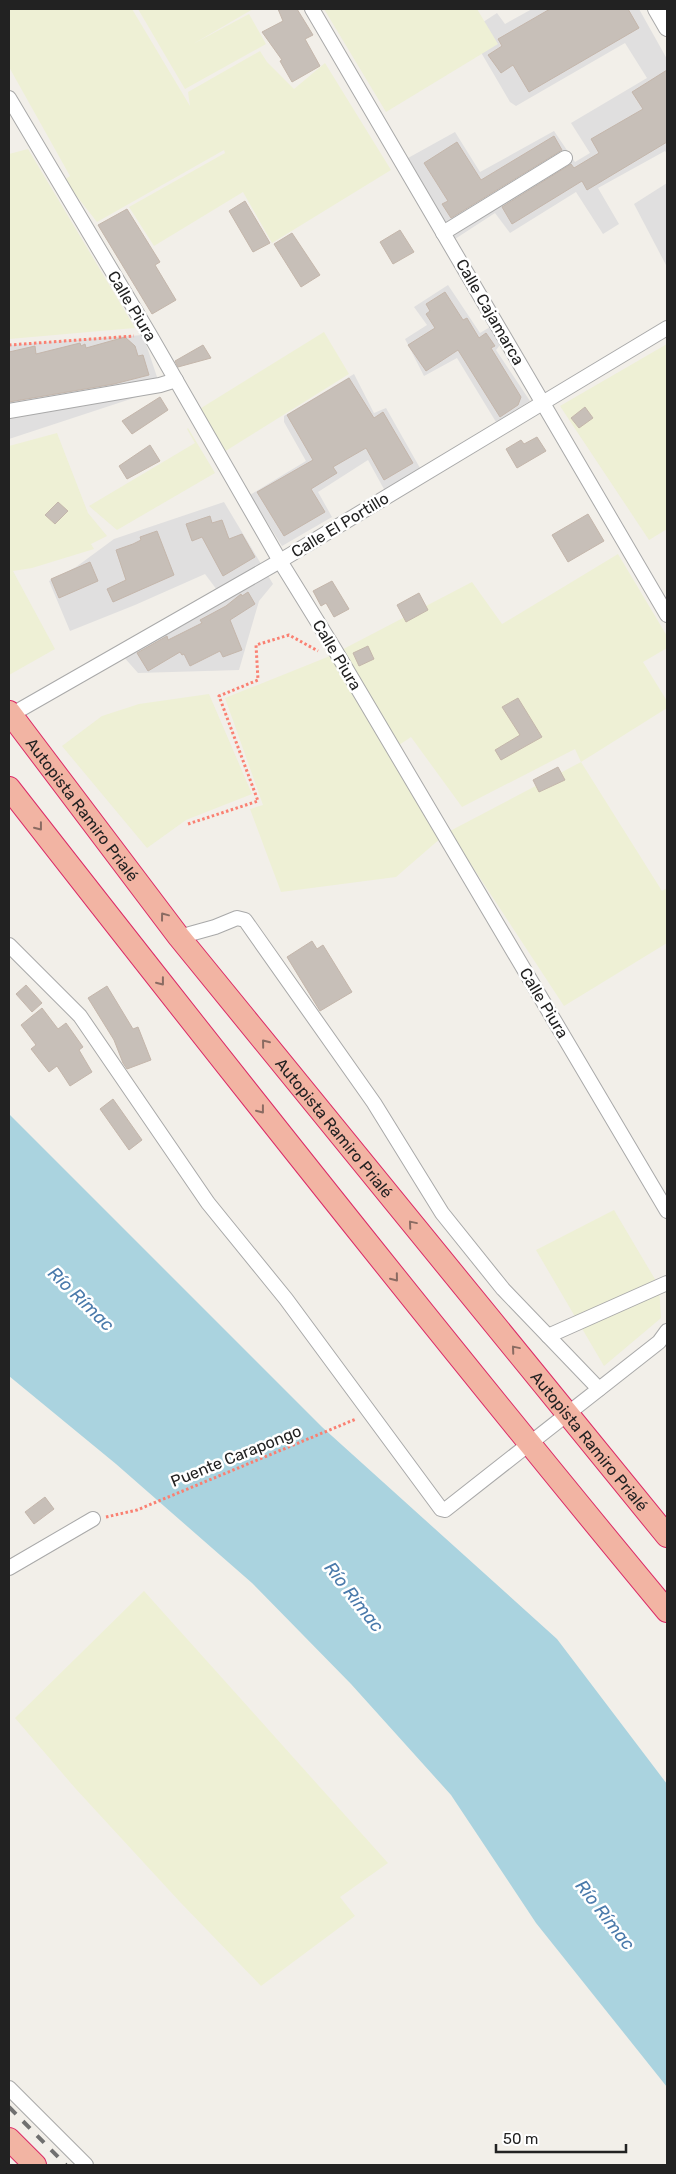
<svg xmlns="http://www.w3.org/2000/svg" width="676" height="2174" viewBox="0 0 676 2174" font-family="Rubik,sans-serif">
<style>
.residential{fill:#e0dfdf}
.farmland{fill:#eef0d5;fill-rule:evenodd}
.water{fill:#aad3df}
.building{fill:#c7bfb8;stroke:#c4b6ab}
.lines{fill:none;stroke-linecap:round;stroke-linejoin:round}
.minor-casing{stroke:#a9a9a9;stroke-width:16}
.tertiary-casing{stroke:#a9a9a9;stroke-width:18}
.trunk-casing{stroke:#dc2a67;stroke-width:24}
.path{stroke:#fa8072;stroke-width:3;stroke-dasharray:2.5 2.5;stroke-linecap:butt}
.minor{stroke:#fff;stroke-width:14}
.tertiary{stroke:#fff;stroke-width:16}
.trunk{stroke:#f2b4a3;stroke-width:22}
.rail{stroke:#707070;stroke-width:4;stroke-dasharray:10 10;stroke-linecap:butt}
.oneway{stroke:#8a6b62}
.labels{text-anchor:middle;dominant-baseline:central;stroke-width:5;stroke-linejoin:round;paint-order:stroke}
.street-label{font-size:16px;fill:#222;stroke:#fff}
.water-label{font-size:18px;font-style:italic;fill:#4a7aab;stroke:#fff}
</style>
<rect width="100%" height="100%" fill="#f2efe9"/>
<g class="residential">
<path d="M532,9H639L667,59V154L665,151L598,188L619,224L603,234L576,192L510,233L495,213L455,239L408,158L455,132L480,172L554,131L575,162L590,153L571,123L647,78L625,43L516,106L510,102L479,49L477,26L497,13L505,24Z"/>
<path d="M667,183V264L666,265L634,204Z"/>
<path d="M448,285L480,333L490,327L500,345L496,350L530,401L496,422L457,358L424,376L405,339L427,325L414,307Z"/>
<path d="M143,335L161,389L9,439V345Z"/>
<path d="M354,374L374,413L386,408L420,468L385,491L368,460L318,492L332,517L282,546L250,495L306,461L284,422V416Z"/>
<path d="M224,502L273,584L259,601L239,670L138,673L122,655L223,598L205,574L135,605L70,631L49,581L76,567L114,539Z"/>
</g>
<g class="farmland">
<path d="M9,9H132L190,106L188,92L260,51L267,62L294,89L325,63L391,170L272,243L243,192L154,246L129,207L225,153L224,150L97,222L64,180L70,176L9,67Z"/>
<path d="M138,9H253L193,44L249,14L266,44L185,89Z"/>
<path d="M324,9H477L498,44L386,112Z"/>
<path d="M28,149L135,328L9,339V154Z"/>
<path d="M324,332L349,374L224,452L198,410Z"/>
<path d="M667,344V529L649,540L560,406Z"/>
<path d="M188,428L215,473L117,530L89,506L195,443L187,429Z"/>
<path d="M57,433L88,513L107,536L91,544L94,549L32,568L13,571L55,649L9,675V446Z"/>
<path d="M618,554L667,636V648L643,662L667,701V708L581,762L662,891L667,888V943L564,1006L449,831L396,877L281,892L250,809L263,805L225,698L330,656L472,582L502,624ZM411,737L462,807L575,749L581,762L450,831L393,749Z"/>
<path d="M209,694L252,794L186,820L147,848L62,746L102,716L139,704Z"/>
<path d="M614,1210L659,1286L661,1318L604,1366L536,1250Z"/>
<path d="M144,1591L388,1863L340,1897L355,1916L261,1986L180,1902L75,1788L15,1718Z"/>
</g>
<path class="water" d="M9,1114L322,1427L557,1639L667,1784V2087L536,1923L451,1795L351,1684L252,1583L116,1464L9,1376Z"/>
<g class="building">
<path d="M278,9H297L313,35L305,39L320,66L292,82L280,61L282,60L262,32L283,21Z"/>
<path d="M550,9H628L639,28L529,92L513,65L501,73L488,55L502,46L498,39Z"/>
<path d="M667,70V142L587,190L582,181L512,224L502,207L571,164L574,168L599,153L591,139L643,109L632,92Z"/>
<path d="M554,136L562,150L451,218L442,204L448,201L424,163L457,142L481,180Z"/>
<path d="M245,201L270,243L253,252L229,211Z"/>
<path d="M127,209L160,262L155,265L176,300L152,314L98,225Z"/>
<path d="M400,230L414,252L393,264L380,242Z"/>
<path d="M292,233L320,275L301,287L274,244Z"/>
<path d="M445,292L463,320L467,318L479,338L486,333L495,346L491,348L521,397L518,405L500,417L458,350L426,371L408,345L435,328L426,314L430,311L426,304Z"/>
<path d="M125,337L135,346L138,356L143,355L149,375L114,384L9,402V352L35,346L36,354L80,343L81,346L85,344L86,348Z"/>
<path d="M203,345L211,358L178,367L175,361Z"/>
<path d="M349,378L374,418L383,412L413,463L384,480L366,448L333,467L337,473L311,489L325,512L284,536L257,492L313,460L287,415Z"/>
<path d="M160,397L168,410L132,434L122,421Z"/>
<path d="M585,407L593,418L579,428L571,418Z"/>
<path d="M537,437L546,451L517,468L506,449L521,440L524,444Z"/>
<path d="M150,445L160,461L127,479L119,466Z"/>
<path d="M58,502L68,511L55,524L45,515Z"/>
<path d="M588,514L604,541L568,562L552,535Z"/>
<path d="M210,516L212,523L222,520L229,539L242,534L255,557L223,576L202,537L192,541L186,524Z"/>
<path d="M157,531L174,575L113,602L107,589L126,580L116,550L133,544L141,540L140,537Z"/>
<path d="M90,562L98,581L59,598L51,579Z"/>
<path d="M332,581L349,609L334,617L326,603L321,606L313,591Z"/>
<path d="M248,592L255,604L230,620L242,650L223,657L220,651L190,666L184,654L182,655L180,652L148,671L137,653L167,636L168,640L202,623L200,620L226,606L241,594L242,596Z"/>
<path d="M419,593L428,610L406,622L397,605Z"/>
<path d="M368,646L374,659L359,666L353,653Z"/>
<path d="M518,698L542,737L501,760L495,750L520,735L502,707Z"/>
<path d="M558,767L565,780L539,792L533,780Z"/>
<path d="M312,941L317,949L323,945L352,992L320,1011L287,957Z"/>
<path d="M26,985L42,1003L32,1012L16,994Z"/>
<path d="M107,986L133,1029L138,1027L151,1060L127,1069L123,1063L114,1040L88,998Z"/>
<path d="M42,1008L58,1029L66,1023L83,1047L79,1050L92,1072L70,1086L57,1066L49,1072L31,1049L36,1045L21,1025Z"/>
<path d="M113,1099L142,1140L129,1150L100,1109Z"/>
<path d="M45,1497L54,1509L34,1524L25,1512Z"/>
</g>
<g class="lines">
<g class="minor-casing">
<g id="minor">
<path d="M312,9L667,615"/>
<path d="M9,98L150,335L280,561L335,650L667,1211"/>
<path d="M443,233L565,158"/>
<path d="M9,411L160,385L176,380"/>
<path d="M9,716L280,561L667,328"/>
<path d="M179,937L215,927L237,918L245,920L374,1103L442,1213L503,1289L599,1389"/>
<path d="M9,945L80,1016L208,1203L286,1299L441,1509L445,1510L659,1342L667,1331"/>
<path d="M548,1336L667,1283"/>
<path d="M9,1568L93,1519"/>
<path d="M9,2088L86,2165"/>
</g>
</g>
<g class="tertiary-casing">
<path id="tertiary" d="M656,9L667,28"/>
</g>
<g class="trunk-casing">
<g id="trunk">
<path id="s1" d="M9,712L179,937L667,1536"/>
<path d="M9,788C225,1065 443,1341 667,1611"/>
<path d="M9,2139L35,2165"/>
</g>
</g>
<g class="path">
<path d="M9,345L134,336"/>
<path d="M188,824L258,801L219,696L258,680L256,645L289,635L318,651"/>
<path d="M106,1517L137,1510L356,1419"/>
</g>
<use href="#minor" class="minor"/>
<use href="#tertiary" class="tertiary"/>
<use href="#trunk" class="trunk"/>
<path class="rail" d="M9,2107L66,2165"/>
</g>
<defs><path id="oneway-chevron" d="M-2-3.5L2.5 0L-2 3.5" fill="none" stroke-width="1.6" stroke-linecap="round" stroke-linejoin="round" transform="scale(1.25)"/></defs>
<g class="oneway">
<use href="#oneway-chevron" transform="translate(39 827) rotate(52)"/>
<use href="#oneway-chevron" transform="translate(164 916) rotate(-127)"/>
<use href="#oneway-chevron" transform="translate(161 982) rotate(52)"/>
<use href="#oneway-chevron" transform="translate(265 1043) rotate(-129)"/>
<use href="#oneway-chevron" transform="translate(261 1110) rotate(52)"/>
<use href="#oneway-chevron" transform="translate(412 1224) rotate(-130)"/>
<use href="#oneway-chevron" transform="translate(395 1278) rotate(51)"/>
<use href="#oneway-chevron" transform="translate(515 1349) rotate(-130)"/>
</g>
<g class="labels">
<g class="street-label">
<text transform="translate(132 306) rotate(59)">Calle Piura</text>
<text transform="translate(490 312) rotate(60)">Calle Cajamarca</text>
<text transform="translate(340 525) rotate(-31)">Calle El Portillo</text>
<text transform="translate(337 655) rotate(59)">Calle Piura</text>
<text stroke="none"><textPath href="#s1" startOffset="122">Autopista Ramiro Prialé</textPath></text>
<text transform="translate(544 1003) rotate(59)">Calle Piura</text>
<text stroke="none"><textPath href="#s1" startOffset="528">Autopista Ramiro Prialé</textPath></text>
<text stroke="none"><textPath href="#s1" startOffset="932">Autopista Ramiro Prialé</textPath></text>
<text transform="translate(236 1456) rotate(-22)">Puente Carapongo</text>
</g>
<g class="water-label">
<text transform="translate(81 1299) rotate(44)">Río Rímac</text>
<text transform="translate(354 1597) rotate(52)">Río Rímac</text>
<text transform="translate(605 1915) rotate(52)">Río Rímac</text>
</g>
</g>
<rect width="676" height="2174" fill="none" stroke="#222222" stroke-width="20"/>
<path d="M496 2144v8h130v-8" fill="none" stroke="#222222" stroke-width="2.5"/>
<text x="503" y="2144" font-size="15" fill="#222222" stroke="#ffffff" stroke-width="4" paint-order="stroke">50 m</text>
</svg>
